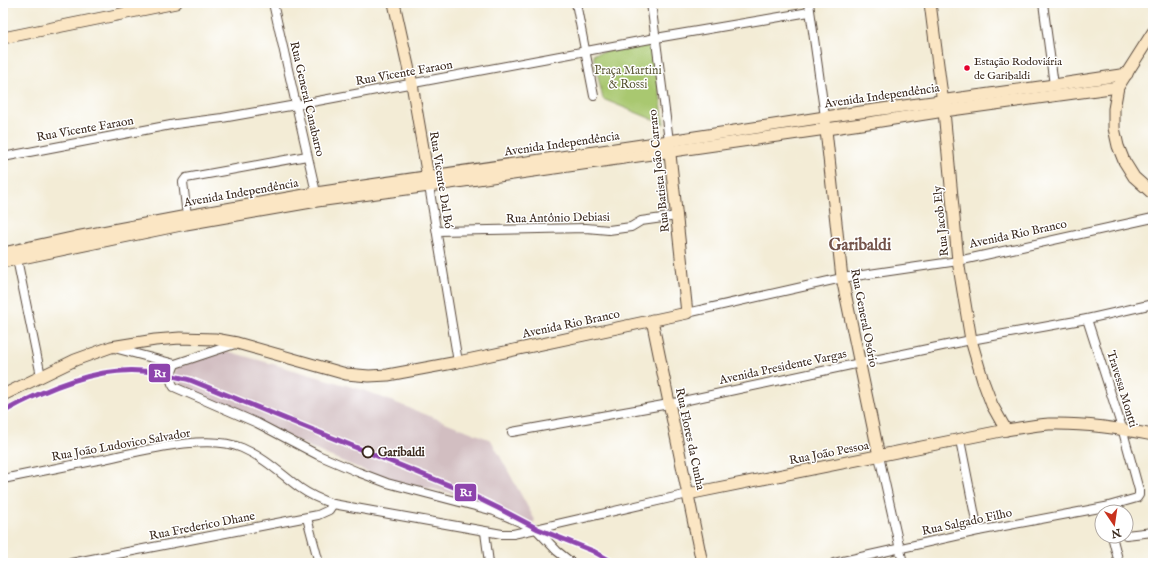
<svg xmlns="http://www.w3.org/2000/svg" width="1156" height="566" viewBox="0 0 1156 566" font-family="'IM FELL English',serif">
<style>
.industrial{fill:#d2bec1}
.green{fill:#a9c86f;stroke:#727946}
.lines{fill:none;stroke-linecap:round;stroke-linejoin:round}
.street-casing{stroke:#57473a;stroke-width:10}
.secondary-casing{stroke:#57473a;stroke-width:13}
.street{stroke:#fff;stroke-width:8}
.secondary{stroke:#fbe6c4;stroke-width:11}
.rail-1-casing{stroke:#fff;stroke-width:8}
.rail-1{stroke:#8e44ad;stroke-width:5}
.bus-dot{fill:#e4002b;stroke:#fff;stroke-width:1.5}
.stop-dot{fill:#fff;stroke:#3b2a1e;stroke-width:2}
.labels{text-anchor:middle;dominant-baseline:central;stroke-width:3;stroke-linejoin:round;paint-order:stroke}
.bus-label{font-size:11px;fill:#3b2a1e;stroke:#fff;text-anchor:start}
.park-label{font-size:12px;fill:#5c5936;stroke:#fff}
.street-label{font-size:12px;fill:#3b2a1e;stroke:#fff}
.stop-label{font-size:12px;font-weight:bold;fill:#3b2a1e;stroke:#fff;text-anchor:start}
.district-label{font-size:16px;font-weight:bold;fill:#73534a;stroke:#fff}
.line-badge{stroke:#fff;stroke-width:1.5}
.badge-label{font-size:11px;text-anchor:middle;font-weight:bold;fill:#fff}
</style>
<rect width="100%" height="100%" fill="#fff"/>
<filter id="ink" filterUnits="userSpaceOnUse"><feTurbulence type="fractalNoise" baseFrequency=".025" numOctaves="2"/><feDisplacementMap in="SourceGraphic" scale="8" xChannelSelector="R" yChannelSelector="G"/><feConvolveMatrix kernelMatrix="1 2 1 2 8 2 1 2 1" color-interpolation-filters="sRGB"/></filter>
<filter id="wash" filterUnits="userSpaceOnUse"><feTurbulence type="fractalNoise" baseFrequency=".012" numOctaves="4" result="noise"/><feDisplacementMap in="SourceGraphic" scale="16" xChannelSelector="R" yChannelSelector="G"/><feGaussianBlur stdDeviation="0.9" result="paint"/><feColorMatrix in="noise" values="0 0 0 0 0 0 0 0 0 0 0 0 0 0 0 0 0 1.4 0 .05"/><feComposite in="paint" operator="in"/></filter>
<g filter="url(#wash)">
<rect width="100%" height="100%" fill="#f3ecd6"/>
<path class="industrial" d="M227,351L363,390L491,440L535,520L531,526L459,495L385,479L322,453L171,380L178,366Z"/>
<path class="green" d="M653,42L664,124L603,99L593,54Z"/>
</g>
<g filter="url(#ink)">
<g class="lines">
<g class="street-casing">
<g id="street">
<path d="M273,3L317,197"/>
<path d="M576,3L594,96"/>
<path d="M651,3L669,141"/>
<path d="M809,3L825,117"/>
<path d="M1043,3L1054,85"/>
<path d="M3,157L176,124L222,118L296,105L656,38L809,12"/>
<path d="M429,186L458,362"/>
<path d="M187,216L183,182L186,178L307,156"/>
<path d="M437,231L586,228L609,230L631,227L641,221L677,216"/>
<path d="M17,259L41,376"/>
<path d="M687,313L842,278L958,261L1153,218"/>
<path d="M114,348L175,364C172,372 168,379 174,387L257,423L318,455L358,472L387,483L494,511L536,529L557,551L572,563"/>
<path d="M175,364L235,344"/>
<path d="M512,432L669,404L860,363L971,340L1087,319L1153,304"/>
<path d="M960,440L978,531"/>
<path d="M879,456L903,563"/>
<path d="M3,479C37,472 71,465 104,459C142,451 207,433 242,448C265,458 281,474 300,488C310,495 321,500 333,504L502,534H513L536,529L688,494"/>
<path d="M307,518L319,563"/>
<path d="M485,532L489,563"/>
<path d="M1126,535L1153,532"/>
<path d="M1112,536L1119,563"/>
<path d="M71,563L318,515L329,510L333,504"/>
<path d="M834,563L978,531L1105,507L1137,498L1139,495V490L1122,428L1087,319"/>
</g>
</g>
<g class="secondary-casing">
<g id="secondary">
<path d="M394,3L412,84L429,183"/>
<path d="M930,3L944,111L958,261L971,340L983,381L992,405L1006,430"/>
<path d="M1153,32L1118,87L1114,109V128L1118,146L1124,161L1134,177L1153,194"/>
<path d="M3,38L176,3"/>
<path d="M825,121L842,278L879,456"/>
<path d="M3,253L76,237L187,216L316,193L669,141L825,117L1054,85L1127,74"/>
<path d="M3,262L186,224L317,201L429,186L868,123L944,111L1118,87"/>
<path d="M652,320L702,563"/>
<path d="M3,395L75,360L111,347L155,340L180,338L215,339L237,343L346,374L369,376L388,375L458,362L687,313L669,145"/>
<path d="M688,494L1006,430C1020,428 1035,425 1049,424C1084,423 1119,428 1153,435"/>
</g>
</g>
<use href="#street" class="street"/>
<use href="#secondary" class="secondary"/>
<g class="rail-1-casing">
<path id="rail-1" d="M3,412C43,390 96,367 142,371C159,372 174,376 190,380L461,490L498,508L538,529L593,551L614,563"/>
</g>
<use href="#rail-1" class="rail-1"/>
</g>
</g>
<circle class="bus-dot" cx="967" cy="68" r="3.5"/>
<circle class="stop-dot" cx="368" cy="452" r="5.5"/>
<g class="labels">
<g class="bus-label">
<text x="974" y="62">Estação Rodoviária<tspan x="974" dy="14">de Garibaldi</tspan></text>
</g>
<g class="park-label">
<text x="628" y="70">Praça Martini<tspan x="628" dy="14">&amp; Rossi</tspan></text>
</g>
<g class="street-label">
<text transform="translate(404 73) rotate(-10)">Rua Vicente Faraon</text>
<text transform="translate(882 96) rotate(-8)">Avenida Independência</text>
<text transform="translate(307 99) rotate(77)">Rua General Canabarro</text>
<text transform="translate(85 129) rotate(-10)">Rua Vicente Faraon</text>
<text transform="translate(562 144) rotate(-8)">Avenida Independência</text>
<text transform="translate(659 171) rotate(-96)">Rua Batista João Carraro</text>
<text transform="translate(441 180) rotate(81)">Rua Vicente Dal Bó</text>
<text transform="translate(241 193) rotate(-10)">Avenida Independência</text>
<text transform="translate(558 218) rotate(-1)">Rua Antônio Debiasi</text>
<text transform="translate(941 221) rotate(-96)">Rua Jacob Ely</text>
<text transform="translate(1018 234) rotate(-12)">Avenida Rio Branco</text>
<text transform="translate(864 318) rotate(79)">Rua General Osório</text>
<text transform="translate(571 324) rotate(-12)">Avenida Rio Branco</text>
<text transform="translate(783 367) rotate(-12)">Avenida Presidente Vargas</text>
<text transform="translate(1122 389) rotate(73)">Travessa Montti</text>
<text transform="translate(690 439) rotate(78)">Rua Flores da Cunha</text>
<text transform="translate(121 445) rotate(-10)">Rua João Ludovico Salvador</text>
<text transform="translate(829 453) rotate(-11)">Rua João Pessoa</text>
<text transform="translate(967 522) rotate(-12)">Rua Salgado Filho</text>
<text transform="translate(202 526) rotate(-11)">Rua Frederico Dhane</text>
</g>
<g class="stop-label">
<text x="378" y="452">Garibaldi</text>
</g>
<g class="district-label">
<text x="860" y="246">Garibaldi</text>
</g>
</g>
<g class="line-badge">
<rect x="148" y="363" width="23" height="20" rx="4" fill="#8e44ad"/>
<rect x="454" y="483" width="23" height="19" rx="4" fill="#8e44ad"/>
</g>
<g class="badge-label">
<text x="160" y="377">R1</text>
<text x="466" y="496">R1</text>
</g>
<rect width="1156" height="566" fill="none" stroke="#fff" stroke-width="16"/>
<g transform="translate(1114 524) rotate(167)"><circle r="19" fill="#ffffff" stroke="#b1aaa5"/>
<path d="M0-3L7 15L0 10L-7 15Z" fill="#c8321e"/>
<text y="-6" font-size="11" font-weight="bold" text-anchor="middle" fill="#3b2a1e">N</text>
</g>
</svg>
